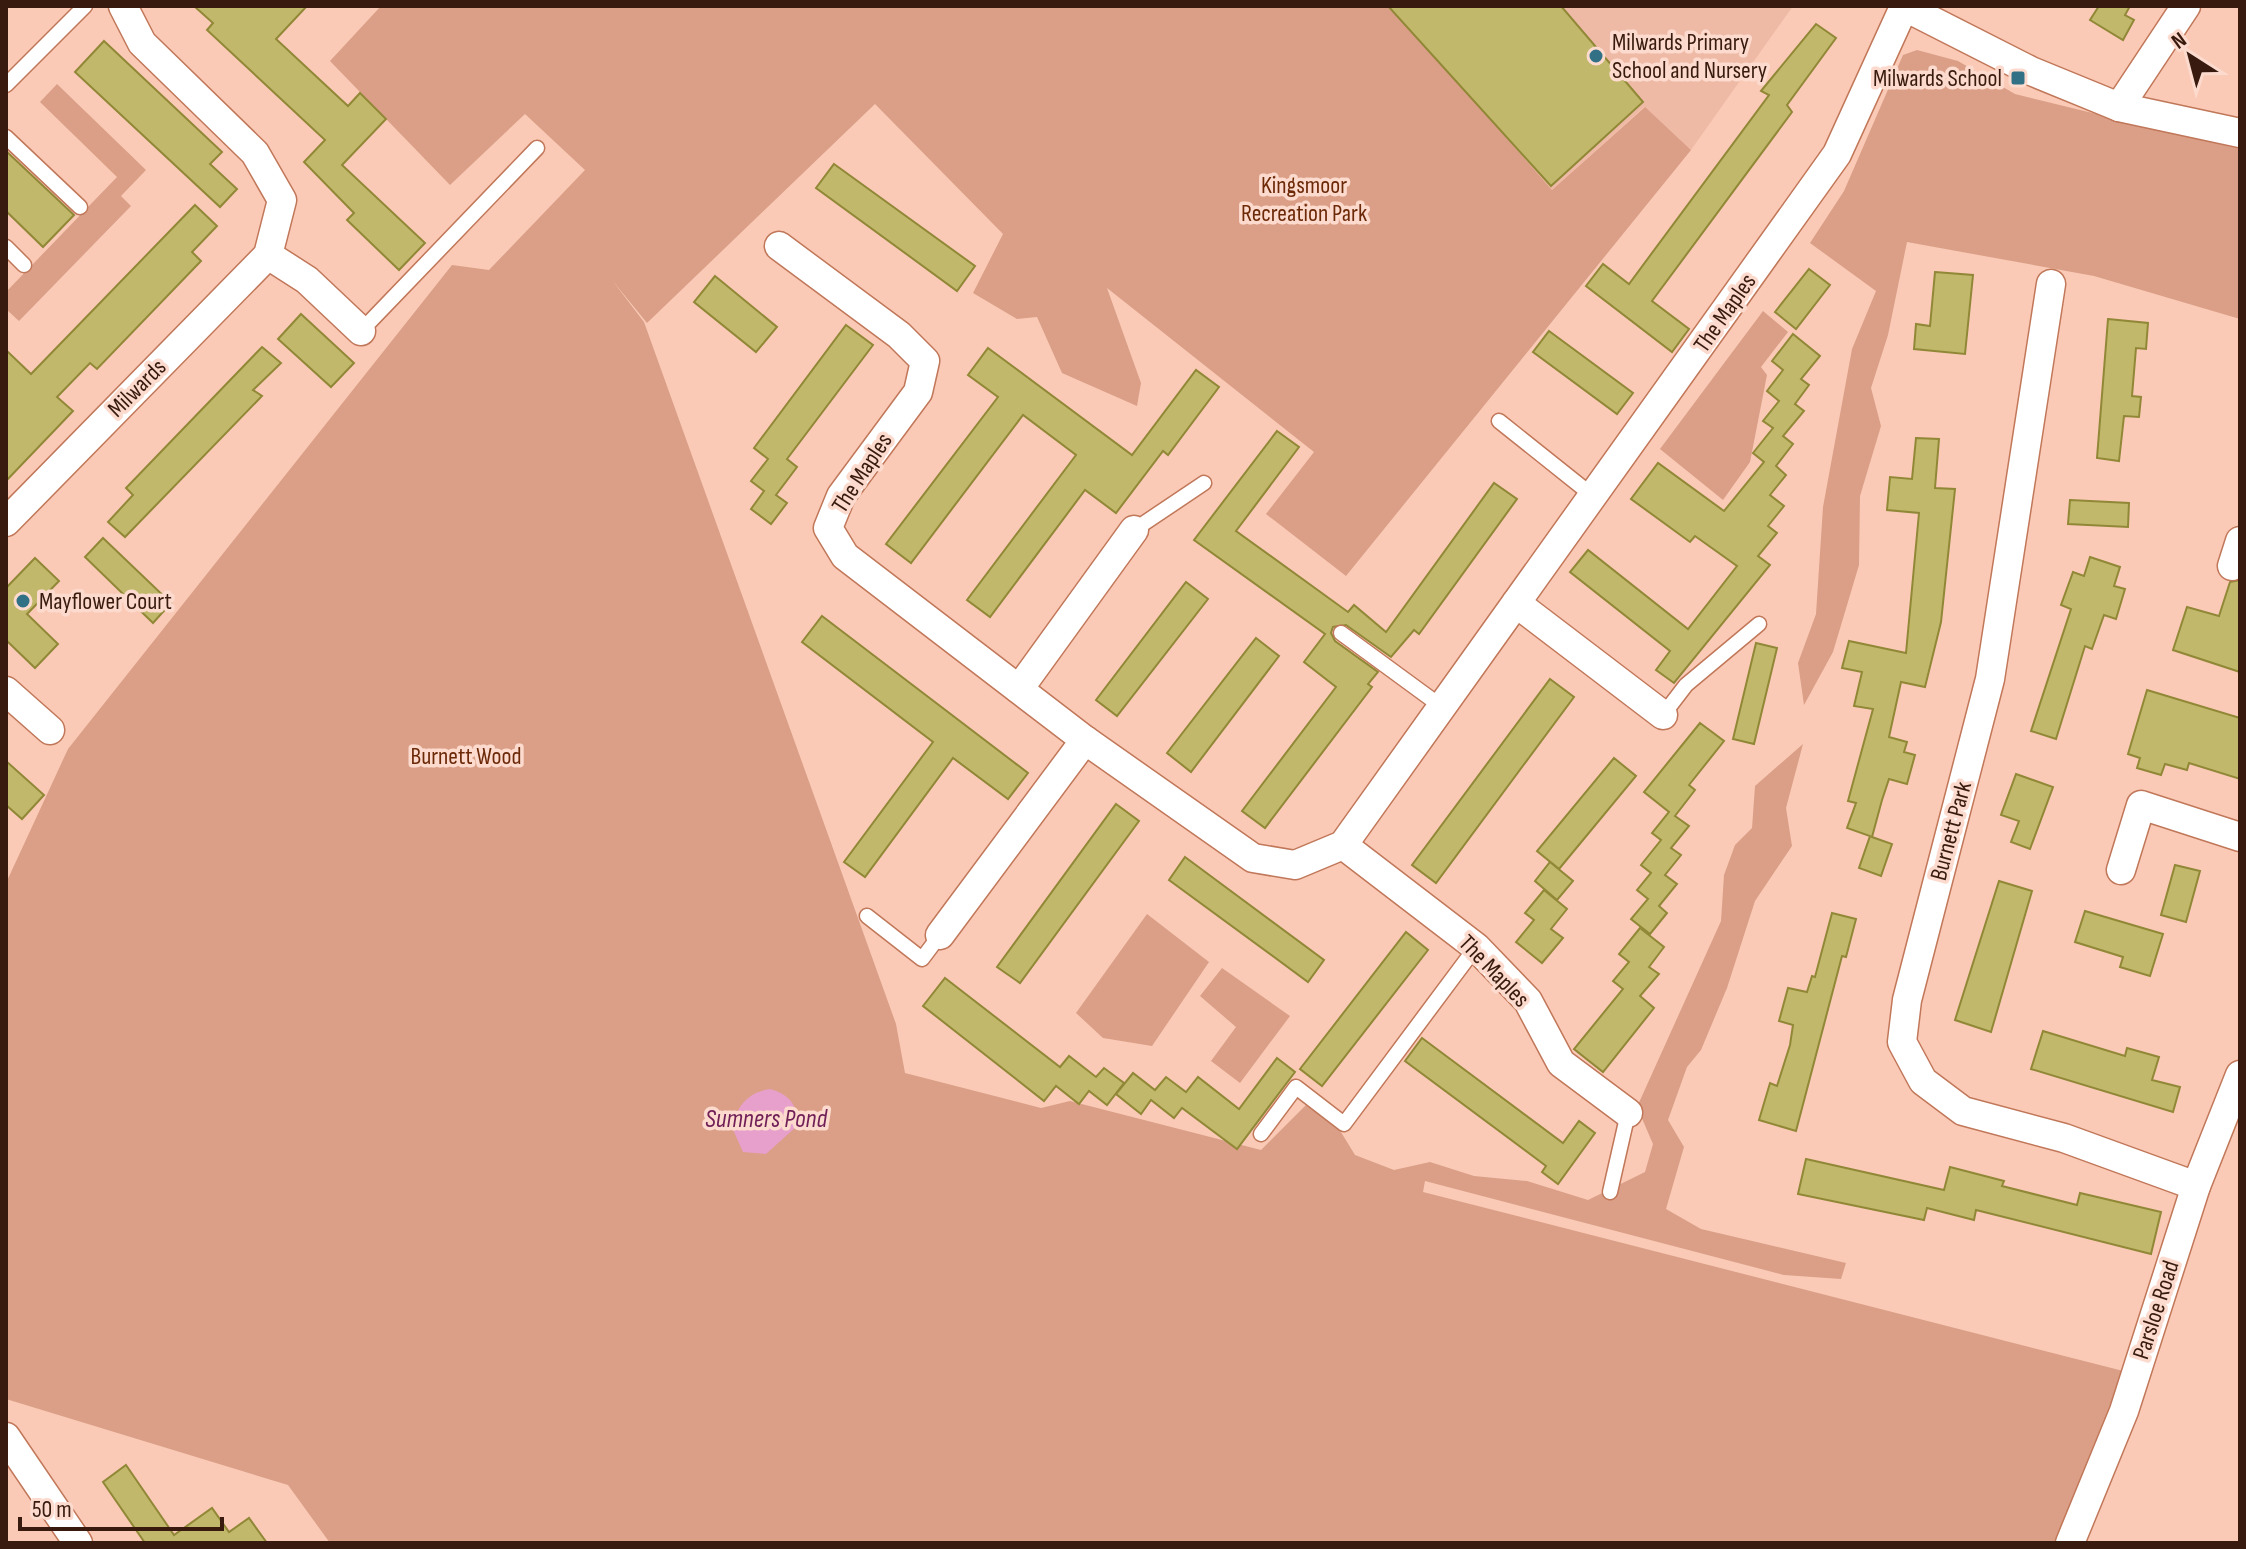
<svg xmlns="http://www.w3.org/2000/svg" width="2246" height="1549" viewBox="0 0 2246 1549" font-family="'Sofia Sans Condensed',sans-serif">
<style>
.built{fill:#eebaa6}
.green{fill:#da9f86}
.water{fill:#e7a0cb}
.building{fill:#c1b86b;stroke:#918837;stroke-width:2}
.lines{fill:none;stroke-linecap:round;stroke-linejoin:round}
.service-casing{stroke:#c17759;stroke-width:17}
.minor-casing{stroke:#c17759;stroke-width:31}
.service{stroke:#fff;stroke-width:14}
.minor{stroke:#fff;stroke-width:28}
.poi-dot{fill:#317085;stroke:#fcdbce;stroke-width:3}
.labels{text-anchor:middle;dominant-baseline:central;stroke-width:7;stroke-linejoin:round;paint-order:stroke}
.poi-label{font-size:24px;fill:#381b0e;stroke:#fcdbce;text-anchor:start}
.park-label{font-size:24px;fill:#6c2908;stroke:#fcdbce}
.street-label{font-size:24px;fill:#381b0e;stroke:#fcdbce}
.water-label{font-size:26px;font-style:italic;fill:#701f57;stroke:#fcdbce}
</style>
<rect width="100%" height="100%" fill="#facab6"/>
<path class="built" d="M1391,6H1793L1691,150L1644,107L1552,190Z"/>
<g class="green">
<path d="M381,6H1391L1552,190L1645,107L1691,150L1346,576L1266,514L1314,452L1107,288L1141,383L1137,406L1062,373L1037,317L1017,319L973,293L1003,234L875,104L647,323L612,280L644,322L896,1024L905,1073L1041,1108L1070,1101L1261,1150L1306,1105L1336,1124L1355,1155L1394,1170L1430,1162L1474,1176L1527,1181L1588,1200L1645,1172L1653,1144L1637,1107L1721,921L1724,875L1735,845L1752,828L1755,786L1803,744L1786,808L1792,846L1755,901L1727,988L1701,1050L1687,1067L1668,1120L1684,1147L1666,1209L1701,1229L1846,1263L1841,1279L1784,1275L1425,1181L1423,1192L2135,1374L2074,1543H330L288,1485L6,1399V883L68,749L452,265L489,270L585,170L525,114L450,185L330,61Z"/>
<path d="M1917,50L1958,61L2015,94L2240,149V319L2094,276L1907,242L1888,335L1871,388L1881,426L1860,496L1859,565L1833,652L1804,705L1798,663L1816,614L1823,507L1852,349L1876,291L1810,243L1844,191L1903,55Z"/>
<path d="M57,84L146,170L121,196L131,206L19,321L6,309V292L117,177L40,102Z"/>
<path d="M1763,311L1788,332L1761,367L1767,375L1750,462L1723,500L1660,449Z"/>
<path d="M1147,914L1209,962L1152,1046L1103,1038L1076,1013Z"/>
<path d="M1222,968L1290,1016L1240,1083L1211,1061L1236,1027L1200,996Z"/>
</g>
<path class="water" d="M770,1089C789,1094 799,1106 797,1126L766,1154L743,1152L731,1125C739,1105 748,1092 770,1089Z"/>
<g class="building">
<path d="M194,6H307L276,39L348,106L360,93L386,119L342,165L425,243L399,270L347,220L354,213L304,162L325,140L207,30L213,23Z"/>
<path d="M1388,6H1561L1643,102L1551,186Z"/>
<path d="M2099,6H2130L2125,15L2134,20L2123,40L2090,20Z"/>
<path d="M1816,24L1836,38L1787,105L1792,112L1652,301L1689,329L1672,352L1586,286L1603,264L1629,284L1769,95L1761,91Z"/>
<path d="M104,41L222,152L210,164L237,189L220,207L75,72Z"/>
<path d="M6,151L74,215L43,247L6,211Z"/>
<path d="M834,164L975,266L957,291L816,188Z"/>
<path d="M195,205L217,226L192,252L201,261L97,369L90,363L57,397L73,411L6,481V350L31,374Z"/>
<path d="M1809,269L1830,285L1796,329L1775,312Z"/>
<path d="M1935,272L1973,275L1965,354L1914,349L1916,324L1930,326Z"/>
<path d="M715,276L777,327L756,352L694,302Z"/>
<path d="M301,314L354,363L331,387L278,339Z"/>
<path d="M2108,319L2148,323L2146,349L2136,348L2132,396L2141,397L2139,417L2124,416L2119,461L2097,458Z"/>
<path d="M846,325L873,345L787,459L797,467L776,495L787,503L771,524L751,509L764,491L751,481L768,459L754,448Z"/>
<path d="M1549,331L1633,393L1617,414L1533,352Z"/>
<path d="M1793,334L1820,356L1801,379L1809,385L1795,404L1804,411L1783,436L1793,444L1776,466L1786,475L1770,495L1784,506L1768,526L1777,533L1758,556L1770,565L1674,683L1656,670L1670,651L1570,572L1588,550L1688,629L1737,566L1695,536L1690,542L1631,499L1658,463L1724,511L1764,462L1753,453L1773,428L1763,421L1779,401L1767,391L1783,370L1772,361Z"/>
<path d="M262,347L281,363L253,390L262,396L125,537L108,522L133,495L126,488Z"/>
<path d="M988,348L1132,455L1196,370L1219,387L1168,455L1163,451L1116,513L1085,490L990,617L967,600L1076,455L1023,415L911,563L886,544L998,397L968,375Z"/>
<path d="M1277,431L1299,447L1236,531L1348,612L1354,605L1386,632L1494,483L1517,499L1419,634L1414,630L1391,657L1346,625L1333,627L1331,633L1335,641L1378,672L1368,684L1372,687L1265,828L1242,811L1336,687L1304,662L1325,634L1194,540Z"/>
<path d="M1916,438L1939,439L1935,488L1955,489L1941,622L1925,687L1901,682L1889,737L1907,742L1904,752L1915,755L1907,784L1889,779L1882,800L1872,837L1892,844L1881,876L1859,868L1870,836L1847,828L1856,803L1848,801L1873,709L1854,706L1862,672L1842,668L1849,641L1906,653L1919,513L1887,510L1890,477L1912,479Z"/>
<path d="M2070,500L2129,503L2128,527L2068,524Z"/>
<path d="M103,538L171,603L153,623L85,557Z"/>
<path d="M2090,557L2120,567L2114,586L2125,589L2116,619L2104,615L2092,649L2085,646L2056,739L2031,731L2071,609L2061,605L2073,572L2084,576Z"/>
<path d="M35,558L59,581L27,614L58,644L35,668L6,640V588Z"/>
<path d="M2240,580V672L2173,650L2187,607L2219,616L2230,582Z"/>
<path d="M1186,582L1208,599L1117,716L1096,700Z"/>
<path d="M822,616L1028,773L1008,799L953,758L865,877L844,862L933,742L802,642Z"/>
<path d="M1256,638L1279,656L1191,772L1167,753Z"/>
<path d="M1756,643L1777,648L1754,744L1733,739Z"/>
<path d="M1550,679L1574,697L1436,883L1412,865Z"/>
<path d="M2147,690L2240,718V779L2189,763L2187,770L2165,764L2161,775L2137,768L2140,758L2128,754Z"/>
<path d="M1700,723L1724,741L1689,785L1695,790L1675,816L1689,826L1671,848L1681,855L1665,875L1677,884L1659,906L1667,913L1650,934L1631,919L1648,899L1637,890L1651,873L1641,865L1661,840L1652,833L1669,812L1644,792Z"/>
<path d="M1614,758L1636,776L1559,869L1537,851Z"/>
<path d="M6,761L44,795L22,819L6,805Z"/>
<path d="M2016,774L2053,787L2030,849L2011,842L2019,821L2001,815Z"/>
<path d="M1116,804L1139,821L1020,983L997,967Z"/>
<path d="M1185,857L1324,960L1308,982L1169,880Z"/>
<path d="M1550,862L1573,881L1557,900L1535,881Z"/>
<path d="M2175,865L2200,871L2186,922L2161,915Z"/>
<path d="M1999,881L2032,891L1991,1032L1955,1020Z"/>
<path d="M1544,890L1567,909L1551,929L1563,938L1542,963L1516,942L1534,920L1525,913Z"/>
<path d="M2085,911L2163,934L2150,976L2120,967L2123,957L2075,942Z"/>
<path d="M1832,913L1856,919L1846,957L1842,956L1796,1131L1759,1120L1770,1083L1777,1086L1790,1045L1793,1025L1779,1021L1788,988L1807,992L1812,976L1815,977Z"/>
<path d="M1640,928L1664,947L1649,967L1659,974L1640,996L1654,1008L1603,1072L1574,1049L1623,989L1613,981L1629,962L1619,954Z"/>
<path d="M1406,932L1428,950L1322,1086L1300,1069Z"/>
<path d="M945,978L1060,1067L1069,1056L1096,1077L1104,1068L1124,1083L1107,1105L1089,1091L1079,1104L1056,1086L1044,1101L923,1006Z"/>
<path d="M2043,1031L2125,1056L2127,1048L2159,1057L2152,1080L2180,1087L2173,1112L2031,1069Z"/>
<path d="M1422,1038L1563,1143L1579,1121L1595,1133L1558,1184L1542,1172L1546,1166L1405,1061Z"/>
<path d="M1277,1058L1295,1072L1237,1149L1182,1108L1174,1118L1151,1100L1141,1114L1116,1094L1133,1073L1155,1090L1166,1077L1186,1092L1198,1077L1239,1109Z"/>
<path d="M1806,1159L1944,1190L1950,1167L2004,1181L2002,1186L2077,1205L2080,1193L2161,1212L2151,1254L1976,1210L1974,1220L1927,1208L1924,1220L1798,1194Z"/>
<path d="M126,1465L174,1535L212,1508L229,1532L249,1518L267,1543H145L103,1482Z"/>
</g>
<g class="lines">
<g class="service-casing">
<g id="service">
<path d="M6,85L85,6"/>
<path d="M6,137L80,207"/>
<path d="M6,247L24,265"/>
<path d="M361,331L537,148"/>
<path d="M1499,421L1593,496"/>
<path d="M1134,530L1204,483"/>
<path d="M1341,633L1442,707"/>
<path d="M1663,715L1686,685L1759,624"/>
<path d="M867,916L922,959L940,935"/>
<path d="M1261,1134L1296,1087L1344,1124L1476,947"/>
<path d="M1610,1192L1628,1113"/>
</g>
</g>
<g class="minor-casing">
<g id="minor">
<path d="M1903,6L2031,71L2119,107L2240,133"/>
<path d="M2119,107L2186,6"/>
<path d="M779,246L899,335L925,361L918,392L841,496L828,528L845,556L1085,740L1253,858L1295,865L1343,845L1837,154L1904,7"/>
<path d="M268,255L307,280L361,331"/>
<path d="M2051,284L1990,679L1907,1000L1902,1042L1923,1081L1963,1111L2064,1138L2196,1186"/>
<path d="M6,522L268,255L282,200L255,153L142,43L123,6"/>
<path d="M2232,566L2240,541"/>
<path d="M1516,603L1663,715"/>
<path d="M1019,689L1134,530"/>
<path d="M6,691L50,730"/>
<path d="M1343,845L1476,947L1528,1001L1561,1063L1628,1113"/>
<path d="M2121,870L2141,805L2240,837"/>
<path d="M940,935L1085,740"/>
<path d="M6,1437L78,1543"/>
<path d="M2070,1543L2124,1411L2196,1186L2240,1075"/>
</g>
</g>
<use href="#service" class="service"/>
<use href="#minor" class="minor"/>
</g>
<g class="poi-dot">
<circle cx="1596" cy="56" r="8"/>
<rect x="2010" y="70" width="16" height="16" rx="4"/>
<circle cx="23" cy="601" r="8"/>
</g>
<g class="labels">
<g class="poi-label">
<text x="1612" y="42">Milwards Primary<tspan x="1612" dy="28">School and Nursery</tspan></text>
<text x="2002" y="78" text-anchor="end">Milwards School</text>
<text x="39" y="601">Mayflower Court</text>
</g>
<g class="park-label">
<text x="1304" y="185">Kingsmoor<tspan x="1304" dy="28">Recreation Park</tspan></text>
<text x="466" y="756">Burnett Wood</text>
</g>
<g class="street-label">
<text transform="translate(1725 313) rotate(-55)">The Maples</text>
<text transform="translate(137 388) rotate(-45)">Milwards</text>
<text transform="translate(862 473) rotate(-57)">The Maples</text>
<text transform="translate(1951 831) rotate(-75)">Burnett Park</text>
<text transform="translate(1494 971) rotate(46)">The Maples</text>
<text transform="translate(2156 1310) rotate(-72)">Parsloe Road</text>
</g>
<g class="water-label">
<text x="766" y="1119">Sumners Pond</text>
</g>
</g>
<rect width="2246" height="1549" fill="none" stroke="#381b0e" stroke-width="16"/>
<g transform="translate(2190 56) rotate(324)" stroke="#fcdbce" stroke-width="6" paint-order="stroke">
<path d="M0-6L14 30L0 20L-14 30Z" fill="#381b0e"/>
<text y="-12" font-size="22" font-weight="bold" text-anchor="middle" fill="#381b0e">N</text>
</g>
<path d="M20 1517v12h202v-12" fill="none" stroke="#381b0e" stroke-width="4"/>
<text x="32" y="1517" font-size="24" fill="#381b0e" stroke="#fcdbce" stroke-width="6" paint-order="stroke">50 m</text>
</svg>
